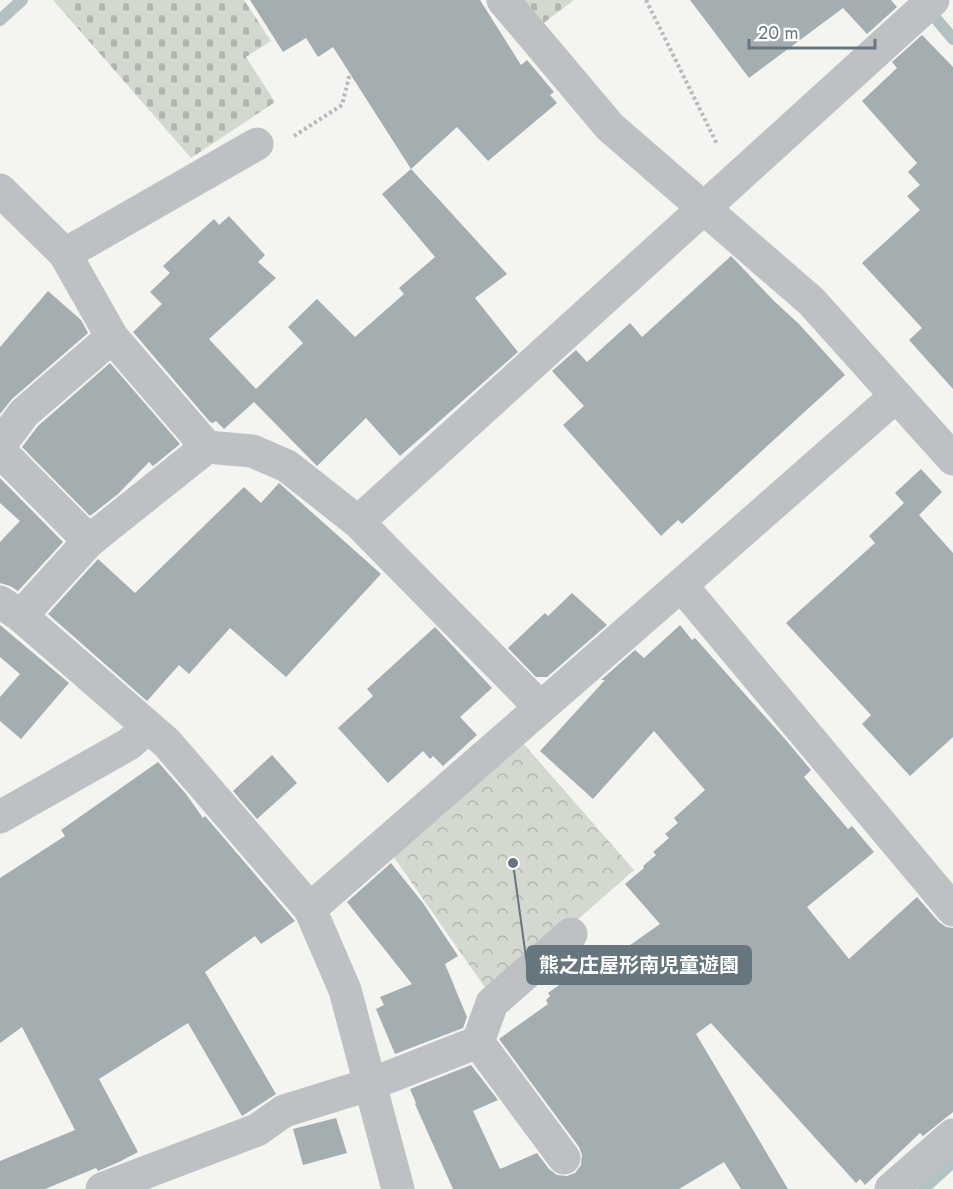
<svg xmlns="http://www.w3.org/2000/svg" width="953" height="1189" viewBox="0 0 953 1189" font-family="Jost,'Noto Sans JP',sans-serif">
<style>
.cemetery{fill:url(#cemetery-stones)}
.park{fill:url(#park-crowns)}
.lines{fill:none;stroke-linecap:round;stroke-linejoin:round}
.stream{stroke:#b4c1c3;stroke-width:12}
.building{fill:#a4adb0}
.path{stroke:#b7babc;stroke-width:4;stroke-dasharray:3 3;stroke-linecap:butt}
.minor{stroke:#bdc1c4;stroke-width:33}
.leader{fill:none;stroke:#66767f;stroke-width:2}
.callout-dot{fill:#66767f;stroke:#fff;stroke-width:2}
.callout{fill:#66767f;stroke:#66767f;stroke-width:2}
.callout-label{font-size:20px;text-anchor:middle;font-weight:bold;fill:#fff}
</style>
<defs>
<pattern id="cemetery-stones" width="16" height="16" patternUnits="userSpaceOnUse" patternTransform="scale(1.5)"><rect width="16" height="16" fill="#d4d9d0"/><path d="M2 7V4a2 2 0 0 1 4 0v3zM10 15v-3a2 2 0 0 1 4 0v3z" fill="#b0b5ae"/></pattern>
<pattern id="park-crowns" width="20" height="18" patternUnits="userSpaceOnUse" patternTransform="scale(1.5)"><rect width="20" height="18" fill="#d4d9d0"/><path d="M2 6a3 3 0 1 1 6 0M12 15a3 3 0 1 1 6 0" fill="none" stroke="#b0b5ae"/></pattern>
</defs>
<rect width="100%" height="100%" fill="#f4f4f0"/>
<g class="cemetery">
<path d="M53,0H244L271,41L246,57L275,102L191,158Z"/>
<path d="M515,0H574L537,28Z"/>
</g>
<path class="park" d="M522,742L634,870L491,996L393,856Z"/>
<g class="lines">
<g class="stream">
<path d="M927,8L953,39"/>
<path d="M0,20L22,0"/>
<path d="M923,1189L953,1162"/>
</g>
</g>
<g class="building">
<path d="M250,0H480L521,65L527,60L554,92L550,95L557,103L488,161L457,127L411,169L333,47L318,57L306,38L283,52Z"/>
<path d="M690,0H891L897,7L867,34L843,8L749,78Z"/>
<path d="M922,35L953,67V389L909,340L922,328L862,263L920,210L907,196L920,185L908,172L917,163L862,101L897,68L892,62Z"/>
<path d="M411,169L507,274L475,298L518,352L400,456L366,418L317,466L254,402L224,429L216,421L213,423L210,422L133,332L162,304L150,292L170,273L163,266L214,219L219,225L229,216L265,255L258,262L276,278L209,339L256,389L303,343L288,327L317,299L355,337L404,294L399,288L435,257L382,194Z"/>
<path d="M731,256L774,301L799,324L845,375L682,524L678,520L661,536L563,425L584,406L552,371L576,350L587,362L630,323L642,337Z"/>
<path d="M48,291L81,320L88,333L12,399L0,414V347Z"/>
<path d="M110,363L180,444L153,466L149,462L118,494L90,516L22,447L38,426Z"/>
<path d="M921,469L942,492L919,515L953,553V737L910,776L862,724L871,715L786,623L875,543L869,536L904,503L895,493Z"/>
<path d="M0,478L63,542L18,591L10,586L0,583V542L20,521L0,503Z"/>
<path d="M279,483L381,574L286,677L230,628L189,674L179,665L147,701L48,614L98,559L135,593L244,487L261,503Z"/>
<path d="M572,593L607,625L547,677H536L508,648L545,613L548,616Z"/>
<path d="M0,625L69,683L21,739L0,721V697L20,674L0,657Z"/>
<path d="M680,625L692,640L695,638L785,739L811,770L804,777L848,829L852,826L874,852L807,907L849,959L917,897L939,922L946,927L953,928V1112L923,1136L920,1133L865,1185L860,1179L856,1183L711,1023L696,1034L788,1189H741L724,1162L679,1189H453L415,1104L416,1103L410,1089L471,1065L498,1100L473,1111L500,1169L537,1153L549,1169L557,1175L567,1176L575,1173L581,1165L582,1155L579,1147L499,1039L548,1004L546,1000L550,996L548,993L581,969L584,972L586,970L589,974L660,924L625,884L644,868L643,866L656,855L653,852L669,838L665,834L678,823L674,818L705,790L654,731L593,799L540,751L605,680H601L635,650L644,658Z"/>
<path d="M435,627L492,688L460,717L477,735L443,766L433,756L430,759L423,751L388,783L338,728L373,696L367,689Z"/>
<path d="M272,755L297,783L257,819L233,791Z"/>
<path d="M158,762L186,794L203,818L205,816L295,921L261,944L255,936L205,972L276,1094L242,1116L188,1023L99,1079L138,1152L119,1162L98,1171L96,1168L45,1189H0V1161L75,1130L22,1027L0,1043V878L65,836L61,830Z"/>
<path d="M391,863L423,903L458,956L445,964L467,1017L463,1028L395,1054L376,1009L384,1005L380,997L412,984L347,902Z"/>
<path d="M336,1118L347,1153L303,1165L293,1129Z"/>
</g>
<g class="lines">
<g class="path">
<path d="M646,0L717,144"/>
<path d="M294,136L342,105L350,73"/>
</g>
<g class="minor">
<path d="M503,0L610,127L811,301L953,459"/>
<path d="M0,190L65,254L112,337L207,447L252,451L287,466L358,522L540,707"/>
<path d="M65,254L257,144"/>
<path d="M0,445L24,413L112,337"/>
<path d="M0,451L89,541"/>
<path d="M358,522L933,0"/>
<path d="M681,585L896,396"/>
<path d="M0,602L21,616L167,743L310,909L345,990L398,1189"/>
<path d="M21,616L89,541L207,447"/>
<path d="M0,817L129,744L147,728"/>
<path d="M310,909L681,585L953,910"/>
<path d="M478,1042L492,1003L571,934"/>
<path d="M102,1189L257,1130L284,1111L371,1084L478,1042L564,1158"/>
<path d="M891,1189L953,1135"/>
</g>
</g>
<path class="leader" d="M513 863L527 965"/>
<circle class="callout-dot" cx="513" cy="863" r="6"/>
<rect class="callout" x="527" y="946" width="224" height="38" rx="6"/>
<g class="callout-label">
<text x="639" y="972">熊之庄屋形南児童遊園</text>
</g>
<path d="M749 39v9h126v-9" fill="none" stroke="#66767f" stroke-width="3"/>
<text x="758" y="39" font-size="18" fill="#66767f" stroke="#ffffff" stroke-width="4.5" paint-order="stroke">20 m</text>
</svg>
